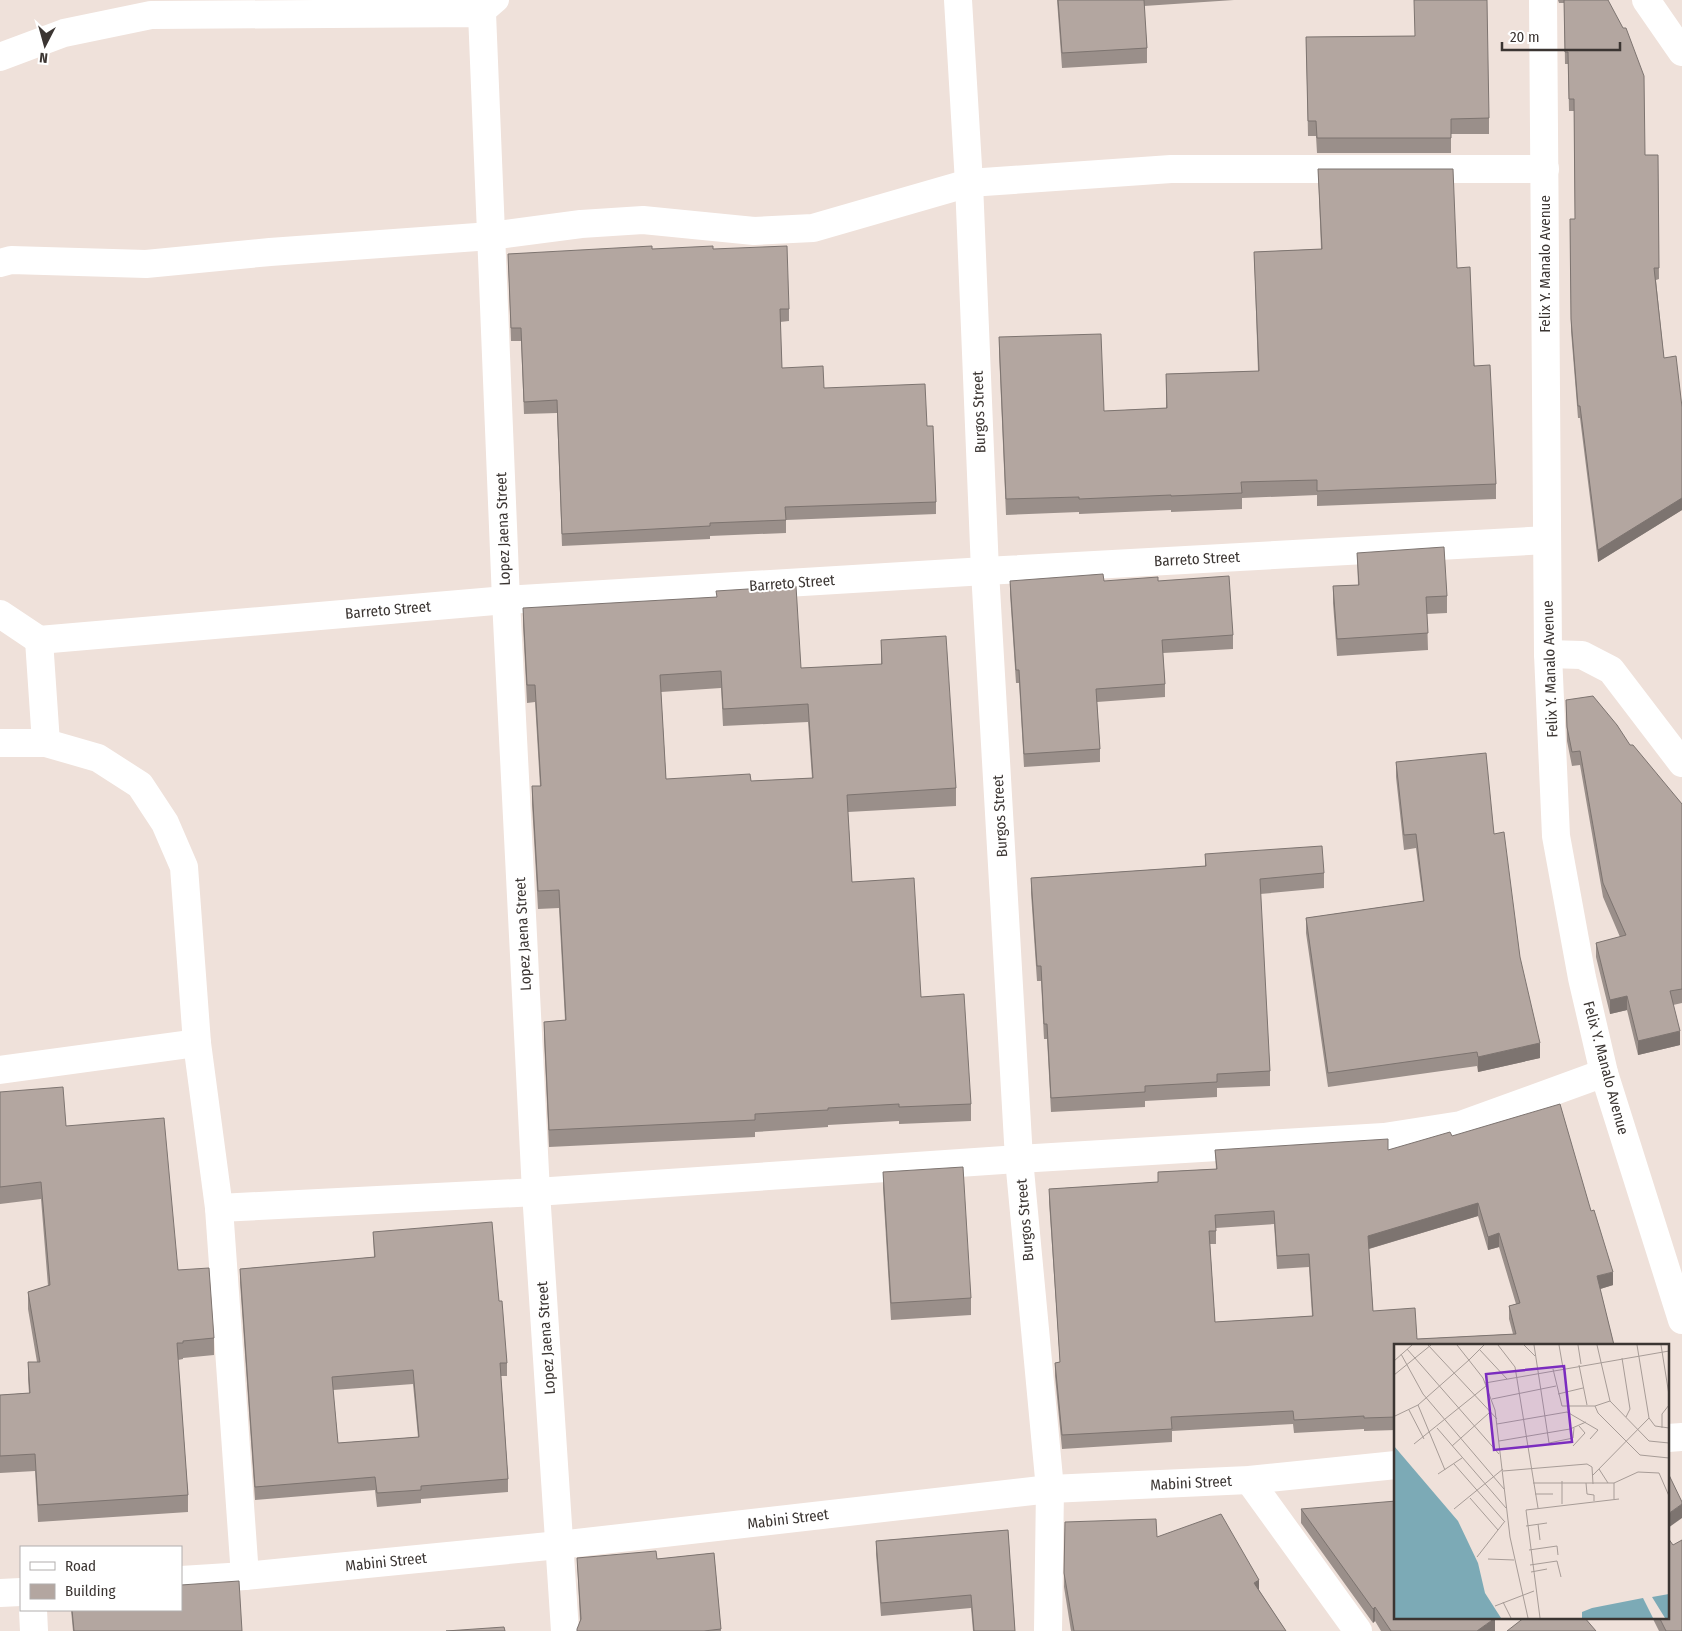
<svg xmlns="http://www.w3.org/2000/svg" width="1682" height="1631" viewBox="0 0 1682 1631" font-family="'Fira Sans Condensed',sans-serif">
<style>
.lines{fill:none;stroke-linecap:round;stroke-linejoin:round}
.lane{stroke:#fff;stroke-width:24}
.street{stroke:#fff;stroke-width:28}
.secondary{stroke:#fff;stroke-width:28}
.wall{fill:#9a8f8a;fill-rule:evenodd}
.shaded-wall{fill:#7d7470}
.building{fill:#b3a6a0;stroke:#7d7470;fill-rule:evenodd}
.labels{text-anchor:middle;dominant-baseline:central;stroke-width:4;stroke-linejoin:round;paint-order:stroke}
.street-label{font-size:15px;fill:#3b3532;stroke:#fff}
.inset-road{fill:none;stroke:#a79c97;stroke-width:1}
.view{fill:#7b2cbf;fill-opacity:0.15;stroke:#7b2cbf;stroke-width:2.5}
.inset-edge{fill:none;stroke:#3b3532;stroke-width:2.5}
</style>
<rect width="100%" height="100%" fill="#efe1da"/>
<g class="lines">
<path class="lane" d="M482,13L497,0"/>
<g class="street">
<path d="M958,0L969,183L985,571L1019,1159L1050,1489L1048,1631"/>
<path d="M1646,0L1682,52"/>
<path d="M0,57L64,33L151,15L482,13L506,600L536,1192L565,1631"/>
<path d="M0,263L11,260L146,264L270,252L491,236L581,224L643,220L754,231L813,228L969,183L1171,169H1545"/>
<path d="M0,614L39,640"/>
<path d="M39,640L506,600L985,571L1547,540"/>
<path d="M39,640L46,743"/>
<path d="M1548,654L1582,655L1611,670L1682,763"/>
<path d="M0,743H46L98,758L140,785L165,823L184,867L197,1043L219,1208L245,1576"/>
<path d="M0,1070L197,1043"/>
<path d="M219,1208L536,1192L1019,1159L1384,1137L1461,1125L1604,1073"/>
<path d="M1668,1438L1682,1437"/>
<path d="M1249,1480L1358,1631"/>
<path d="M181,1580L245,1576L559,1545L1050,1489L1249,1480L1396,1465"/>
<path d="M0,1593L21,1592"/>
<path d="M33,1610L34,1631"/>
</g>
<path class="secondary" d="M1543,0L1548,654L1556,836L1582,978L1604,1073L1682,1320"/>
</g>
<g class="wall">
<path d="M1057,0H1234L1144,6L1147,48V63L1062,68Z"/>
<path d="M1558,0H1608L1645,155H1658L1659,279L1656,280L1664,358L1682,407V510L1598,562L1580,418H1578L1571,331L1570,219H1575L1574,111H1569L1568,64H1565L1564,3H1559Z"/>
<path d="M1415,36L1489,118V134H1451V153H1317L1316,136H1308L1306,37Z"/>
<path d="M1318,169L1457,268L1496,484V499L1317,506V495L1242,498V509L1171,512V510L1079,514V512L1006,515L999,352V337L1104,411L1166,408V374L1258,371L1254,252L1321,249Z"/>
<path d="M652,249H713L789,309V321L780,322L782,368L824,388L927,426L936,502V514L786,520V533L710,536V539L562,546L557,413L524,414L521,341H511L508,254Z"/>
<path d="M1357,553L1447,596V613L1427,614L1428,650L1337,656L1333,603V586L1358,585Z"/>
<path d="M1010,581H1158L1233,635V649L1163,653L1165,684V697L1097,702L1100,749V762L1024,767L1019,683H1016L1010,594Z"/>
<path d="M523,608L801,668L881,664V640L956,788V806L848,812L852,882L921,997L971,1104V1121L899,1124V1121L828,1125V1127L755,1132V1137L549,1147L544,1039V1022L565,1020L559,908L538,909L532,804V786H540L535,702L527,703L523,625ZM721,688L723,726L808,722L812,778L751,781L666,779L661,692Z"/>
<path d="M1566,700L1630,745L1682,804V1003L1673,1005L1680,1045L1638,1055L1627,1010L1610,1014L1596,957V943L1620,937L1603,897L1580,765L1572,766L1567,741Z"/>
<path d="M1396,762L1494,834L1540,1058L1478,1072L1477,1066L1328,1087L1306,933V918L1423,901L1416,848L1404,850L1396,777Z"/>
<path d="M1205,854L1324,873V888L1260,894L1270,1071V1086L1217,1088V1097L1145,1101V1107L1051,1112L1047,1039H1044L1041,981H1037L1031,893V878L1205,866Z"/>
<path d="M0,1092L66,1126L178,1270L214,1338V1355L183,1358V1359L178,1360L188,1495V1512L38,1522L35,1471L0,1473V1395L29,1393L28,1379V1362H37L28,1309V1292L48,1286L41,1199L0,1204Z"/>
<path d="M1452,1136L1613,1285L1600,1289L1614,1345H1396V1430L1364,1431V1429L1294,1433L1293,1424L1172,1431V1442L1062,1449L1055,1376V1363L1060,1362L1049,1202V1189L1158,1182V1172L1216,1169L1215,1150H1388ZM1478,1216L1488,1250L1499,1247L1516,1304L1509,1306V1319L1513,1334L1417,1339L1373,1311L1369,1249ZM1274,1224L1277,1269L1309,1267L1312,1316L1215,1322L1210,1244H1216V1228Z"/>
<path d="M883,1172L971,1298V1315L891,1320L883,1188Z"/>
<path d="M373,1232L499,1301L507,1363V1376H501L508,1479V1492L421,1499V1503L377,1507L375,1490L255,1500L240,1282V1269L374,1257ZM413,1384L418,1437L338,1443L333,1390Z"/>
<path d="M1301,1509L1495,1631H1381L1375,1621L1373,1623L1301,1523Z"/>
<path d="M1065,1522L1157,1537L1259,1590L1286,1631H1071L1064,1587Z"/>
<path d="M1008,1530L1015,1631H973L971,1608L881,1616L876,1554V1541Z"/>
<path d="M714,1553L721,1631H577L580,1621L577,1558L657,1559Z"/>
<path d="M71,1610H181L242,1631H73Z"/>
<path d="M1652,1617H1668L1682,1631H1659Z"/>
</g>
<g class="shaded-wall">
<path d="M1682,498V510L1598,562V550Z"/>
<path d="M1627,996V1010L1610,1014V1000Z"/>
<path d="M1680,1031V1045L1638,1055V1041Z"/>
<path d="M1540,1043V1058L1478,1072V1057Z"/>
<path d="M1478,1203V1216L1368,1249V1236Z"/>
<path d="M1499,1233V1247L1488,1250V1237Z"/>
<path d="M1613,1272V1285L1597,1290V1276Z"/>
<path d="M1682,1504V1518L1668,1528V1514Z"/>
<path d="M1259,1580V1593L1254,1583Z"/>
<path d="M1375,1607V1621L1373,1623V1609Z"/>
<path d="M1495,1618V1631H1477Z"/>
</g>
<g class="building">
<path d="M1058,0H1144L1147,48L1062,53Z"/>
<path d="M1414,0H1487L1489,118L1451,119V138H1317L1316,121H1308L1306,37L1415,36Z"/>
<path d="M1564,0H1608L1623,28H1626L1644,76L1645,155H1658L1659,268H1654L1664,358L1676,356L1682,407V498L1598,550L1580,406H1578L1571,319L1570,219H1575L1574,99H1569L1568,52H1565Z"/>
<path d="M1318,169H1453L1457,268L1470,267L1474,366L1490,365L1496,484L1317,491V480L1241,482L1242,493L1171,496V495L1079,499V497L1006,499L999,337L1101,334L1104,411L1167,408L1166,374L1259,371L1254,252L1322,249Z"/>
<path d="M652,246V249L713,246V249L787,246L789,309H780L782,368L823,366L824,388L925,384L927,426H933L936,502L785,507L786,520L710,523V526L562,534L557,400L524,402L521,328H511L508,254Z"/>
<path d="M1444,547L1447,596L1426,597L1428,633L1337,639L1333,586L1359,585L1357,553Z"/>
<path d="M1103,574L1104,581L1158,577V581L1229,576L1233,635L1162,640L1165,684L1096,689L1100,749L1024,754L1019,670H1016L1010,581Z"/>
<path d="M796,586L801,668L882,664L881,640L946,636L956,788L847,795L852,882L914,878L921,997L964,994L971,1104L899,1107V1104L828,1108V1110L755,1114V1120L549,1130L544,1022L566,1020L559,890L538,891L532,786H541L535,685H527L523,608L717,597L716,591ZM721,671L723,709L808,704L813,778L751,781L750,774L666,779L660,675Z"/>
<path d="M1593,696L1617,725L1630,745H1633L1682,804V989L1670,991L1680,1031L1638,1041L1627,996L1610,1000L1596,943L1626,935L1603,883L1580,751L1572,752L1567,727L1566,700Z"/>
<path d="M1486,753L1494,834L1504,832L1520,957L1540,1043L1478,1057L1477,1052L1328,1073L1306,918L1424,901L1416,834L1404,835L1396,762Z"/>
<path d="M1322,846L1324,873L1260,879L1270,1071L1217,1074V1082L1145,1086V1092L1051,1098L1047,1024H1044L1041,966H1037L1031,878L1206,866L1205,854Z"/>
<path d="M63,1087L66,1126L164,1118L178,1270L209,1268L214,1338L183,1341V1343H177L188,1495L38,1505L35,1454L0,1456V1395L30,1393L28,1362H40L28,1292L50,1285L41,1182L0,1187V1092Z"/>
<path d="M1560,1104L1591,1211L1594,1210L1613,1272L1597,1276L1614,1345H1396V1417L1364,1418V1416L1294,1420L1293,1411L1171,1417L1172,1429L1062,1435L1055,1363L1060,1362L1049,1189L1158,1182V1172L1217,1169L1215,1150L1388,1139V1150L1450,1132L1452,1136ZM1478,1203L1488,1237L1499,1233L1520,1303L1509,1306L1516,1334L1417,1339L1415,1308L1373,1311L1368,1236ZM1274,1211L1277,1256L1309,1254L1313,1316L1215,1322L1209,1231H1216L1215,1215Z"/>
<path d="M963,1167L971,1298L891,1303L883,1172Z"/>
<path d="M492,1222L499,1301H502L507,1363H500L508,1479L421,1486V1490L377,1493L375,1477L255,1487L240,1269L375,1257L373,1232ZM413,1370L419,1437L338,1443L332,1377Z"/>
<path d="M1668,1475H1669L1682,1502V1504L1668,1514Z"/>
<path d="M1396,1501V1617H1495V1618L1477,1631H1391L1375,1607L1373,1609L1301,1509Z"/>
<path d="M1221,1514L1259,1580L1254,1583L1286,1631H1074L1064,1573L1065,1522L1156,1519L1157,1537Z"/>
<path d="M1008,1530L1015,1631H974L971,1595L881,1603L876,1541Z"/>
<path d="M1668,1538L1673,1545L1682,1540V1631H1666L1659,1617H1668Z"/>
<path d="M656,1551L657,1559L714,1553L721,1629L704,1631H577V1629L581,1619L577,1558Z"/>
<path d="M239,1581L242,1631H74L72,1610H181V1585Z"/>
<path d="M1525,1617H1584L1596,1631H1507Z"/>
<path d="M504,1627L505,1631H446Z"/>
</g>
<g class="labels">
<g class="street-label">
<text transform="translate(1545 264) rotate(-90)">Felix Y. Manalo Avenue</text>
<text transform="translate(979 412) rotate(-92)">Burgos Street</text>
<text transform="translate(503 529) rotate(-92)">Lopez Jaena Street</text>
<text transform="translate(1197 559) rotate(-3)">Barreto Street</text>
<text transform="translate(792 583) rotate(-4)">Barreto Street</text>
<text transform="translate(388 610) rotate(-5)">Barreto Street</text>
<text transform="translate(1550 669) rotate(-92)">Felix Y. Manalo Avenue</text>
<text transform="translate(1000 816) rotate(-93)">Burgos Street</text>
<text transform="translate(523 934) rotate(-93)">Lopez Jaena Street</text>
<text transform="translate(1606 1068) rotate(75)">Felix Y. Manalo Avenue</text>
<text transform="translate(1025 1220) rotate(-95)">Burgos Street</text>
<text transform="translate(546 1338) rotate(-94)">Lopez Jaena Street</text>
<text transform="translate(1191 1483) rotate(-3)">Mabini Street</text>
<text transform="translate(788 1519) rotate(-7)">Mabini Street</text>
<text transform="translate(386 1562) rotate(-6)">Mabini Street</text>
</g>
</g>
<g transform="translate(1394 1344)">
<rect width="275" height="275" fill="#efe1da"/>
<path d="M0,102L64,177L84,219L91,249L107,274H0ZM275,250V274H271L258,253ZM249,254L259,274H188V268L198,264Z" fill="#7caab6"/>
<path class="inset-road" d="M34,1L103,75M63,1L89,34L101,66L116,193L134,274M104,1L121,23L144,164M130,1L141,12M140,1L155,99L179,94L180,84M165,1L169,24M184,1L187,20M203,1L216,57L255,97L275,99M243,1L255,74L261,82L275,84M267,1L275,51M13,5L105,110M85,5L113,35M7,10L29,50L110,145M228,14L236,65L232,73M75,16L90,1M0,17L18,1M185,21L193,61M159,25L168,62H201L216,57M0,31L37,1M91,39L275,7M164,50L189,44M98,55L162,42M24,61L51,126M201,62L204,69L246,111L275,114M15,66L30,95M173,68L204,86L196,95M1,72L24,61L75,16M103,80L173,68M43,84L112,164M268,84V70L275,61M105,97L176,85L192,78M20,100L92,42M58,102L95,69M179,102L191,89L185,82M60,120L110,177M205,125L214,139M109,127L193,120L198,123L199,140M44,130L68,114M199,131L255,74M139,139H220L244,128L265,129L275,152M192,139L193,150L200,151V157M220,139V155M141,150H159M76,154L104,186M168,160V137M60,165L109,125M144,180L146,196M132,182L153,179M135,206L163,202L164,211M83,213L111,177M94,215L120,216M136,221L163,217L167,233M137,228L153,225M109,258L117,274M101,262L140,247M146,274L132,166L225,155"/>
<path class="view" d="M170,22L178,98L100,106L92,30Z"/>
<rect width="275" height="275" class="inset-edge"/>
</g>
<rect x="20" y="1546" width="162" height="65" fill="#ffffff" stroke="#b1aead"/>
<rect x="30" y="1562" width="25" height="8" fill="#ffffff" stroke="#b1aead"/>
<text x="65" y="1571" font-size="15" fill="#3b3532">Road</text>
<rect x="30" y="1584" width="25" height="15" fill="#b3a6a0" stroke="#b1aead"/>
<text x="65" y="1596" font-size="15" fill="#3b3532">Building</text>
<g transform="translate(45 45) rotate(186)" stroke="#ffffff" stroke-width="4" paint-order="stroke">
<path d="M0-4L9 19L0 12L-9 19Z" fill="#3b3532"/>
<text y="-8" font-size="14" font-weight="bold" text-anchor="middle" fill="#3b3532">N</text>
</g>
<path d="M1502 42v8h118v-8" fill="none" stroke="#3b3532" stroke-width="2.5"/>
<text x="1510" y="42" font-size="15" fill="#3b3532" stroke="#ffffff" stroke-width="4" paint-order="stroke">20 m</text>
</svg>
